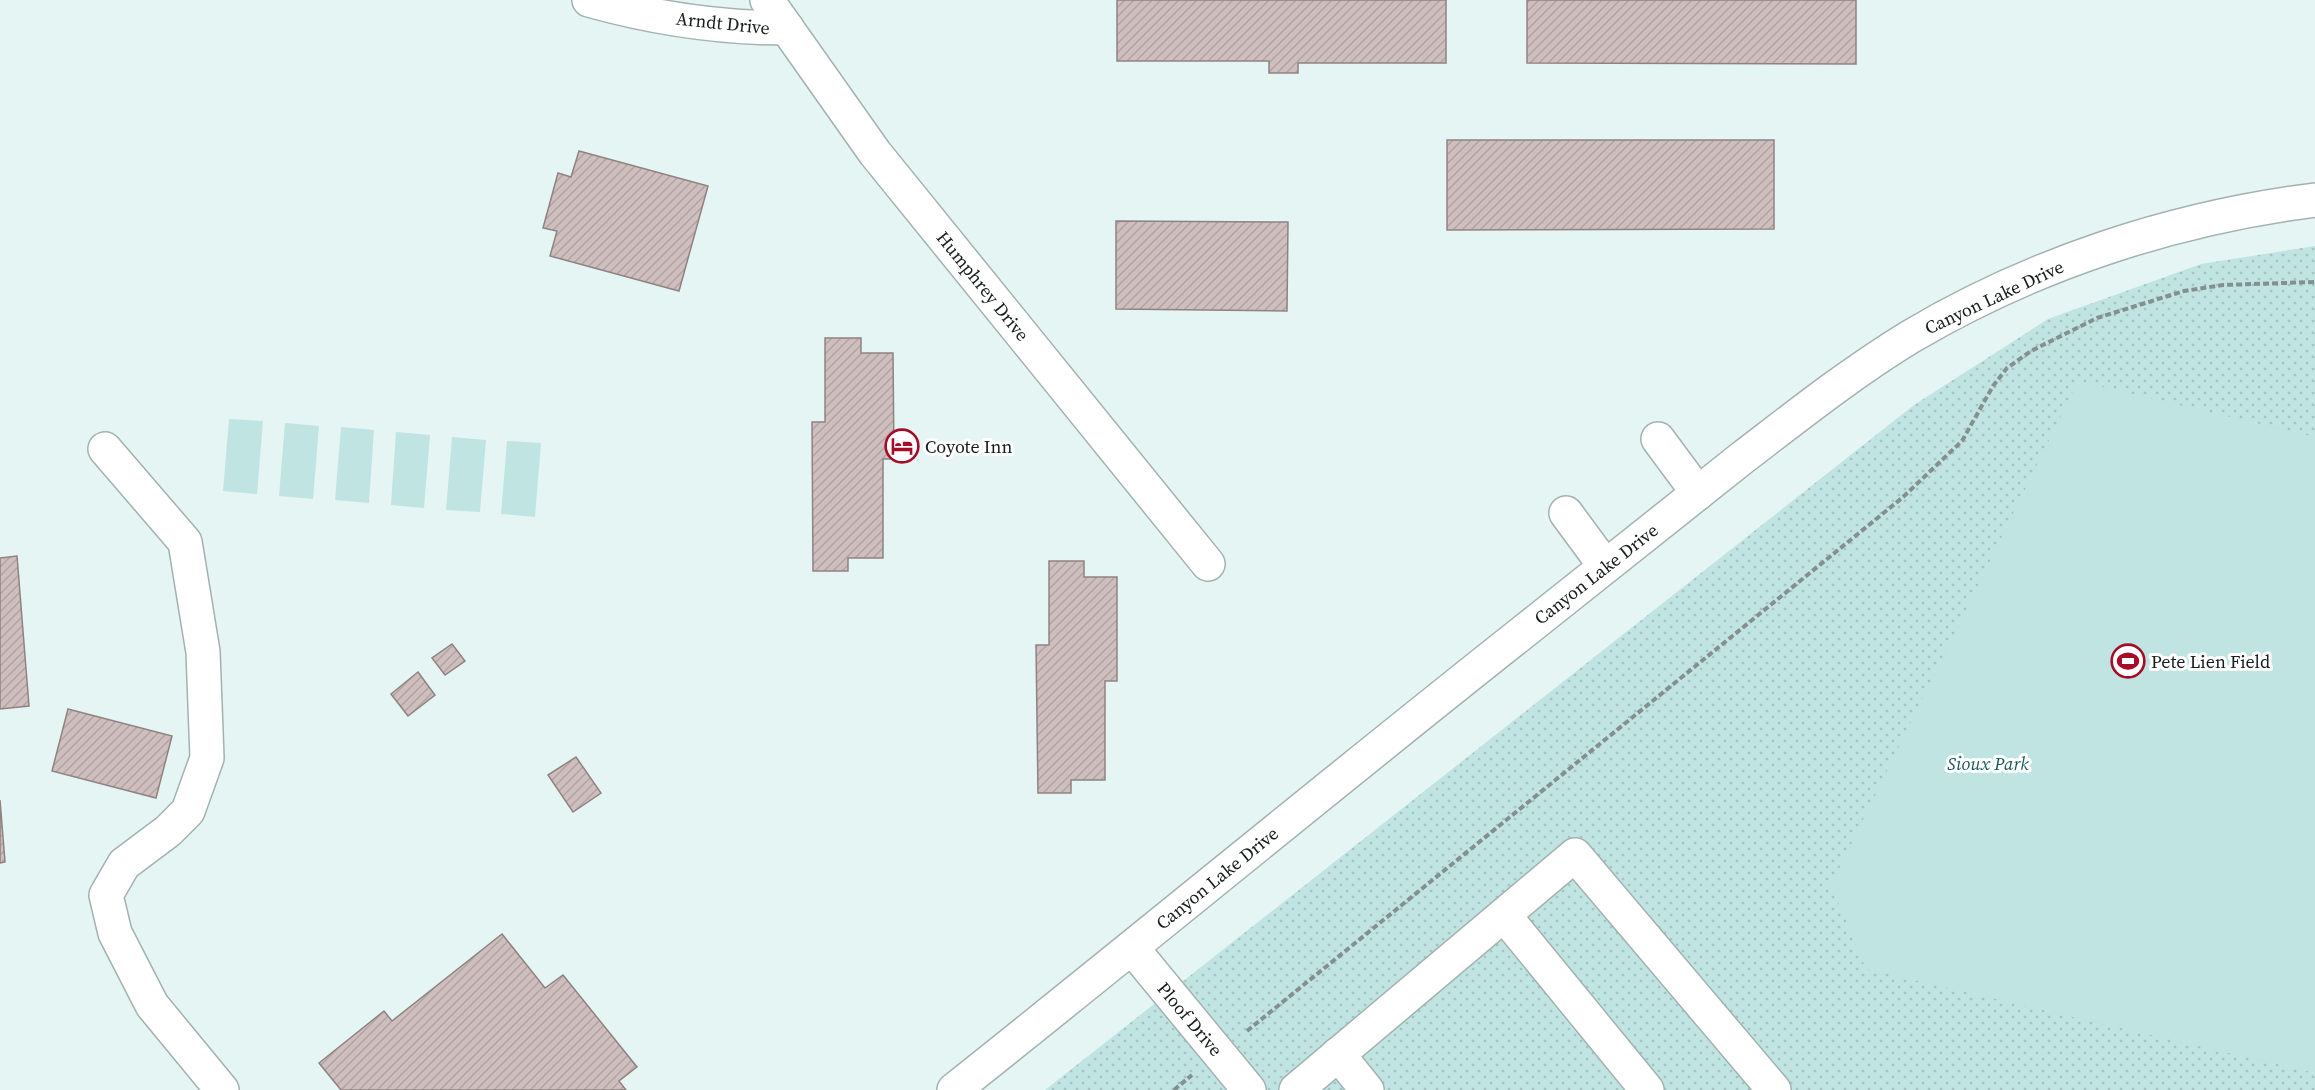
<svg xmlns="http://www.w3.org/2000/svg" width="2315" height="1090" viewBox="0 0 2315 1090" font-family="'Source Serif 4',serif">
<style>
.park{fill:url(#park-dots)}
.garden{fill:#c0e4e2}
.building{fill:url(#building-hatch);stroke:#918282;stroke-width:1.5}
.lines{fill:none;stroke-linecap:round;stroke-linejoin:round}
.minor-casing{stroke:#a3b2b1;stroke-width:36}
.path{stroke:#848f8e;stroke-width:4;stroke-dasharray:6 3;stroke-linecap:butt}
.minor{stroke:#fff;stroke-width:33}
.labels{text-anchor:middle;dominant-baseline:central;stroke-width:6;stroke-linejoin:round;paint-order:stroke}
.street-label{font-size:18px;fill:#161c1b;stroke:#fff}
.poi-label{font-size:18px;fill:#161c1b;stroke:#fff;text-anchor:start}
.park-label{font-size:18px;font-style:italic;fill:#165957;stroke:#fff}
</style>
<defs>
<pattern id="park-dots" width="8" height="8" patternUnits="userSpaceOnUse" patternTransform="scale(1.5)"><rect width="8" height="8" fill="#c0e4e2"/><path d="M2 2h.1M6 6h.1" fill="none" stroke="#a4c3c1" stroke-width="1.8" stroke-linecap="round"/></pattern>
<pattern id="building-hatch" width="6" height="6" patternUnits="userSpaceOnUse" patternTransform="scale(1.5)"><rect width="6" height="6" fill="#cebfbe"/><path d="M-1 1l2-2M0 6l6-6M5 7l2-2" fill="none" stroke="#b0a4a3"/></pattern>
</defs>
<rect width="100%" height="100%" fill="#e5f5f4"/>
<path class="park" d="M2315,246V1090H1045L1914,405L2048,319L2201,264Z"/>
<g class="garden">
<path d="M2078,381L2315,437V1073L1866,969L1831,885Z"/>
<path d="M229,419L263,421L257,494L223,491Z"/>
<path d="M285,423L319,426L313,499L279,496Z"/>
<path d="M341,427L374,430L369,503L335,500Z"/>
<path d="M396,432L430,435L424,508L391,505Z"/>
<path d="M452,437L486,440L480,512L446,510Z"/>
<path d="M507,441L541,443L535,517L501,514Z"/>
</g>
<g class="building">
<path d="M1117,0H1446V63H1298V73H1269V61H1117Z"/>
<path d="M1527,0H1856V64L1527,63Z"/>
<path d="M1447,140H1774V229L1447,230Z"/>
<path d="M579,151L708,186L679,291L550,256L557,231L543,228L558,173L571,177Z"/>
<path d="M1116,221L1288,222L1287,311L1116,309Z"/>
<path d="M825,338H861V353H893L894,459H883V558H848V571H813L812,422H825Z"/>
<path d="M17,556L29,706L0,709V558Z"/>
<path d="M1049,561H1084V577H1117V681H1105V780H1071V793H1038L1036,645H1049Z"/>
<path d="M452,644L465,661L445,675L432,658Z"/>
<path d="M418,672L435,695L408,716L391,694Z"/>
<path d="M68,709L172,736L156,798L52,771Z"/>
<path d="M576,757L601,793L573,812L548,775Z"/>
<path d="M0,800L5,862L0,863Z"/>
<path d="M502,934L545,988L563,975L637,1067L619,1081L626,1090H341L319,1063L384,1011L392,1021Z"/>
</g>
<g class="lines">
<g class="minor-casing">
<g id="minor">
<path d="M589,0C653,18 720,28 787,28"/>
<path d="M767,0L875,153L1208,564"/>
<path d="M1658,439L1698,493"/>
<path d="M105,449L185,542L203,652L207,758L188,811L168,831L124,864L106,895L115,933L152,1005L222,1090"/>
<path d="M1566,513L1605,566"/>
<path d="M1504,915L1647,1090"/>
<path d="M1132,948L1249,1090"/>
<path d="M1338,1054L1367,1090"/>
<path d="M954,1090C1144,939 1331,784 1522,633C1595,575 1668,516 1742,458C1797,416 1851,373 1910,337C2033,264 2173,218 2315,200"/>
<path d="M1296,1090L1575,855L1774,1090"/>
</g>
</g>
<g class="path">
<path d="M1247,1031L1902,498L1962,441L1993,386L2007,368L2031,351L2097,318L2184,291L2223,285L2315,282"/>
<path d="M1174,1090L1192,1075"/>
</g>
<use href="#minor" class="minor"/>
</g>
<defs>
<g id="hotel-ring" transform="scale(1.725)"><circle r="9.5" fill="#fff" stroke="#a60b28" stroke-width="1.5"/><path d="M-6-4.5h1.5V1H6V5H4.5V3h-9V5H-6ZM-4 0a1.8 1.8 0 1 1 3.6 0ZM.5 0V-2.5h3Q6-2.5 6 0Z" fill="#a60b28"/></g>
<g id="stadium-ring" transform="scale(1.725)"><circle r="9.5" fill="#fff" stroke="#a60b28" stroke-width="1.5"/><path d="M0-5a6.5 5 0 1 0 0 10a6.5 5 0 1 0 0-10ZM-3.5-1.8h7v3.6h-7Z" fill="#a60b28"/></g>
</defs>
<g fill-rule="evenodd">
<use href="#hotel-ring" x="902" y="446"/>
<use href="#stadium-ring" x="2128" y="661"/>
</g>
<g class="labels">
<g class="street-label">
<text transform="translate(723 23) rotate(6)">Arndt Drive</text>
<text transform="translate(983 286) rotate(51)">Humphrey Drive</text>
<text transform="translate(1994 297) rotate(-25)">Canyon Lake Drive</text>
<text transform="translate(1596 574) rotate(-38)">Canyon Lake Drive</text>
<text transform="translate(1217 878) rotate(-39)">Canyon Lake Drive</text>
<text transform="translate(1190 1019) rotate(50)">Ploof Drive</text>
</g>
<g class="poi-label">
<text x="925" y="446">Coyote Inn</text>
<text x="2151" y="661">Pete Lien Field</text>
</g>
<g class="park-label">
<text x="1988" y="763">Sioux Park</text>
</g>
</g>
</svg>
